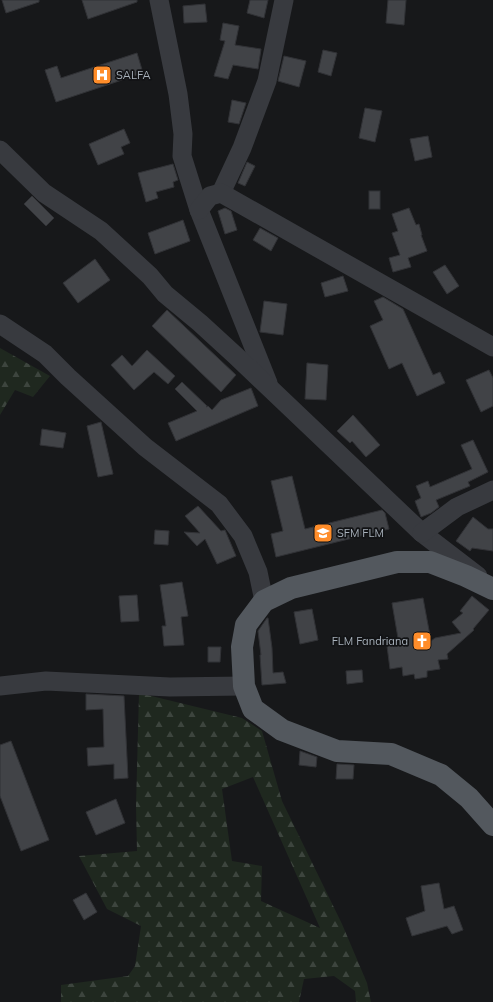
<svg xmlns="http://www.w3.org/2000/svg" width="493" height="1002" viewBox="0 0 493 1002" font-family="Mulish,sans-serif">
<style>
.forest{fill:url(#forest-firs);fill-rule:evenodd}
.building{fill:#414347;stroke:#313236}
.lines{fill:none;stroke-linecap:round;stroke-linejoin:round}
.minor{stroke:#383a3f;stroke-width:19}
.major{stroke:#53585e;stroke-width:22}
.labels{text-anchor:middle;dominant-baseline:central;stroke-width:3.5;stroke-linejoin:round;paint-order:stroke}
.poi-label{font-size:11px;fill:#a8b1bb;stroke:#121315;text-anchor:start}
</style>
<defs>
<pattern id="forest-firs" width="22" height="20" patternUnits="userSpaceOnUse"><rect width="22" height="20" fill="#1f281f"/><path d="M5 1l3.5 6h-7zM16 11l3.5 6h-7z" fill="#3d453e"/></pattern>
</defs>
<rect width="100%" height="100%" fill="#17181a"/>
<g class="forest">
<path d="M0,348L50,376L33,397L15,390L0,415Z"/>
<path d="M139,693L242,718L262,731L282,801L342,924L367,983L371,1002H356L355,991L334,976L304,979L299,1002H61V985L128,976L135,966L141,926L107,909L79,856L137,851L136,806ZM253,777L320,928L261,901L262,866L232,861L222,789Z"/>
</g>
<g class="building">
<path d="M2,0H39V2L6,13Z"/>
<path d="M82,0H137V2L88,19Z"/>
<path d="M250,0H268L264,18L247,13Z"/>
<path d="M388,0H406L404,25L386,23Z"/>
<path d="M205,4L207,22L184,23L183,6Z"/>
<path d="M223,23L239,26L235,45L261,49L258,69L233,65L228,79L214,76L225,41L220,40Z"/>
<path d="M323,50L337,53L331,76L318,72Z"/>
<path d="M137,53L143,73L56,102L45,70L57,66L61,78Z"/>
<path d="M284,56L306,61L299,87L278,81Z"/>
<path d="M232,100L246,103L239,124L228,122Z"/>
<path d="M365,108L382,111L375,142L359,138Z"/>
<path d="M124,129L130,143L121,147L124,154L98,165L89,144Z"/>
<path d="M428,136L432,157L415,161L410,139Z"/>
<path d="M247,162L255,166L245,186L238,183Z"/>
<path d="M173,164L178,180L173,182L174,187L156,192L158,198L146,202L138,173Z"/>
<rect x="369" y="191" width="11" height="18"/>
<path d="M32,196L54,218L46,226L24,204Z"/>
<path d="M225,208L231,211L237,230L225,234L218,211Z"/>
<path d="M409,208L416,225L419,224L422,235H421L427,251L408,258L411,267L393,272L389,258L400,255L392,233L398,231L392,214Z"/>
<path d="M183,220L190,241L155,254L148,233Z"/>
<path d="M260,228L278,238L271,251L253,240Z"/>
<path d="M95,259L110,280L78,303L63,283Z"/>
<path d="M445,265L459,286L447,294L433,272Z"/>
<path d="M343,276L348,291L325,297L321,283Z"/>
<path d="M383,297L403,309L433,375L440,372L445,383L417,396L402,363L389,369L370,326L383,320L374,301Z"/>
<path d="M264,301L287,304L283,335L260,332Z"/>
<path d="M167,310L236,375L221,392L152,326Z"/>
<path d="M147,350L175,376L168,384L154,372L134,390L111,365L122,355L132,366Z"/>
<path d="M307,363L328,365L326,400L305,399Z"/>
<path d="M489,370L493,378V406L481,412L466,380Z"/>
<path d="M182,382L207,406L206,407L208,406L212,410L221,400L251,388L258,406L176,441L168,423L197,411L175,389Z"/>
<path d="M353,415L380,445L366,457L352,441L350,443L337,431Z"/>
<path d="M101,422L113,474L98,477L87,426Z"/>
<path d="M42,429L66,433L63,448L40,445Z"/>
<path d="M473,440L488,472L468,482L470,486L436,500L439,507L431,513L421,517L415,501L421,498L416,486L428,481L430,487L472,469L461,445Z"/>
<path d="M292,476L305,529L382,510L385,513L389,529L276,557L271,534L283,531L271,481Z"/>
<path d="M198,506L221,531L225,530L236,556L217,564L205,539L197,546L184,532L200,533L185,516Z"/>
<path d="M473,517L488,529H493V551L472,548L470,551L456,541Z"/>
<path d="M155,530L169,531L168,545L154,544Z"/>
<path d="M182,582L188,616L181,617L184,645L164,646L162,626H166L160,585Z"/>
<path d="M137,595L139,621L121,622L119,596Z"/>
<path d="M472,596L489,610L473,629L474,630L447,654L448,659L438,660L440,669L427,671V677L415,679L414,674L403,676L402,667L390,669L387,646L399,644L392,603L423,598L431,641L435,638L461,633L452,622L463,613L460,611Z"/>
<path d="M312,609L318,640L300,644L294,612Z"/>
<path d="M267,618H268L272,648L273,673L283,672L286,683L262,685L260,655H261L258,631Z"/>
<path d="M208,647H221L220,662H208Z"/>
<path d="M362,670L363,682L347,684L346,671Z"/>
<path d="M86,694L124,696L128,778L114,779V764L88,766L87,748L104,747L103,709L86,710Z"/>
<path d="M11,741L49,840L21,851L0,796V745Z"/>
<path d="M300,751L317,757L316,767L299,765Z"/>
<path d="M337,764L354,765L353,779H336Z"/>
<path d="M116,799L125,823L96,835L86,812Z"/>
<path d="M439,883L444,909L454,906L463,930L452,934L447,926L412,936L406,918L425,911L421,886Z"/>
<path d="M86,893L97,912L84,920L73,900Z"/>
</g>
<g class="lines">
<g class="minor">
<path d="M159,0L178,94L183,134L182,156L199,210L268,383"/>
<path d="M0,150L44,193L101,231L150,276L165,294L200,323L236,356L422,533L478,576"/>
<path d="M221,193L242,148L267,81L284,0"/>
<path d="M199,210L210,196L221,193L493,347"/>
<path d="M0,324L45,354L68,377L145,447L219,504L243,536L258,572L264,601"/>
<path d="M422,533L457,507L493,490"/>
<path d="M0,686L46,681L170,687L244,686"/>
</g>
<path class="major" d="M493,589L466,576L430,562H397L291,588L264,601L246,625L242,647L244,686L253,709L282,730L337,751L391,754L441,775L469,798L493,825"/>
</g>
<defs>
<g id="hospital-square" transform="scale(1)"><rect x="-9" y="-9" width="18" height="18" rx="4" fill="#ff8d2a" stroke="#121315"/><path d="M-5-5h3v3.5h4V-5h3V5h-3V1.5h-4V5h-3Z" fill="#fff"/></g>
<g id="school-square" transform="scale(1)"><rect x="-9" y="-9" width="18" height="18" rx="4" fill="#ff8d2a" stroke="#121315"/><path d="M0-5L7-2L0 1L-7-2ZM-4 1L0 2.5L4 1V4Q0 6-4 4Z" fill="#fff"/></g>
<g id="church-square" transform="scale(1)"><rect x="-9" y="-9" width="18" height="18" rx="4" fill="#ff8d2a" stroke="#121315"/><path d="M-1.2-6h2.4v3.5h3.3v2.4h-3.3V6h-2.4V-.1h-3.3v-2.4h3.3Z" fill="#fff"/></g>
</defs>
<g fill-rule="evenodd">
<use href="#hospital-square" x="102" y="75"/>
<use href="#school-square" x="323" y="533"/>
<use href="#church-square" x="422" y="641"/>
</g>
<g class="labels">
<g class="poi-label">
<text x="116" y="75">SALFA</text>
<text x="337" y="533">SFM FLM</text>
<text x="408" y="641" text-anchor="end">FLM Fandriana</text>
</g>
</g>
</svg>
